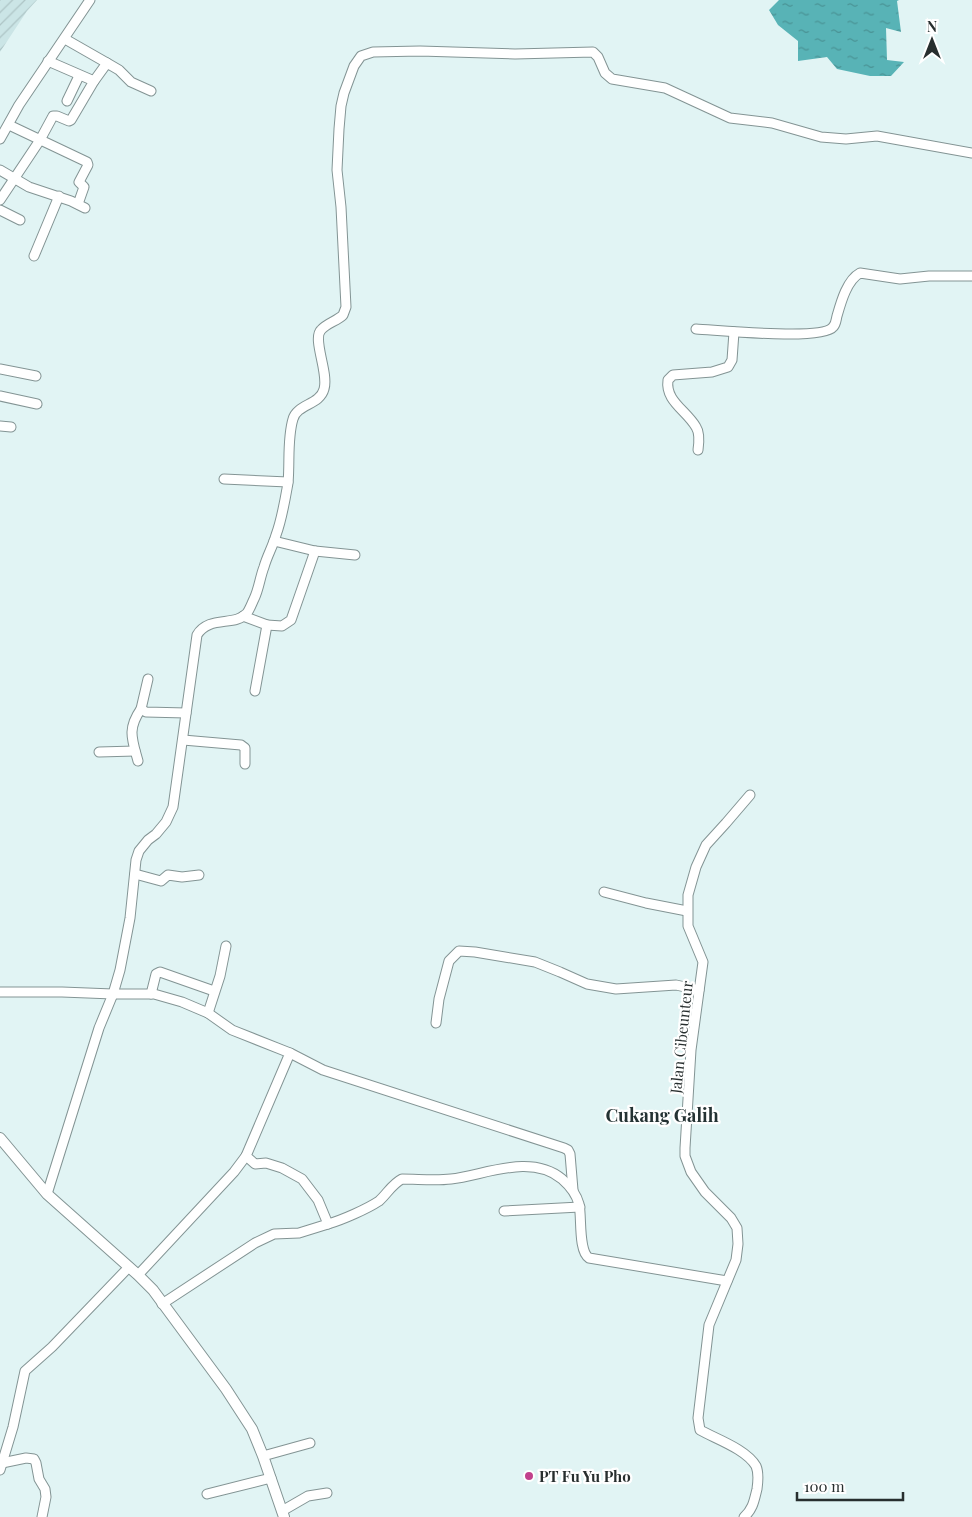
<svg xmlns="http://www.w3.org/2000/svg" width="972" height="1517" viewBox="0 0 972 1517" font-family="'Playfair Display',serif">
<style>
.industrial{fill:url(#industrial-furrows)}
.water{fill:url(#water-ripples)}
.lines{fill:none;stroke-linecap:round;stroke-linejoin:round}
.minor-casing{stroke:#839494;stroke-width:11}
.tertiary-casing{stroke:#839494;stroke-width:12}
.minor{stroke:#fff;stroke-width:9}
.tertiary{stroke:#fff;stroke-width:10}
.poi-dot{fill:#c1418c;stroke:#fff;stroke-width:2}
.labels{text-anchor:middle;dominant-baseline:central;stroke-width:4.5;stroke-linejoin:round;paint-order:stroke}
.street-label{font-size:15px;fill:#272e2e;stroke:#fff}
.poi-label{font-size:15px;font-weight:bold;fill:#272e2e;stroke:#fff;text-anchor:start}
.quarter-label{font-size:18px;font-weight:bold;fill:#243233;stroke:#fff}
</style>
<defs>
<pattern id="industrial-furrows" width="10" height="10" patternUnits="userSpaceOnUse" patternTransform="scale(1.25)"><rect width="10" height="10" fill="#cbe5e6"/><path d="M-1 1l2-2M0 10L10 0M9 11l2-2" fill="none" stroke="#aec5c6"/></pattern>
<pattern id="water-ripples" width="26" height="14" patternUnits="userSpaceOnUse" patternTransform="scale(1.25)"><rect width="26" height="14" fill="#58b3b6"/><path d="M2 4q2-2 4 0t4 0M15 11q2-2 4 0t4 0" fill="none" stroke="#499294"/></pattern>
</defs>
<rect width="100%" height="100%" fill="#e1f4f4"/>
<path class="industrial" d="M0,0H37L27,11L0,52Z"/>
<path class="water" d="M779,0H899L897,1L901,32L886,28L887,60L904,62L891,76H870L837,69L827,57L798,61V41L778,25L769,10Z"/>
<g class="lines">
<g class="minor-casing">
<g id="minor">
<path d="M65,39L107,63"/>
<path d="M48,61L94,81"/>
<path d="M67,101L79,76"/>
<path d="M9,125L87,162L88,165L79,182L84,187L78,204"/>
<path d="M0,139L19,105L90,0"/>
<path d="M0,170L29,187L71,201L85,208"/>
<path d="M0,200L40,140L53,116H57L69,121L71,120L94,81L107,63L119,70L131,82L151,91"/>
<path d="M0,210L20,220"/>
<path d="M34,256L59,196"/>
<path d="M696,329C718,330 822,341 833,327C836,324 836,320 837,316C841,302 847,280 860,273L900,279L929,276H972"/>
<path d="M0,369L36,376"/>
<path d="M0,396L37,404"/>
<path d="M0,426L11,427"/>
<path d="M698,450C699,443 700,433 696,427C686,410 665,401 668,380L673,375L712,372L728,367L732,360L734,332"/>
<path d="M224,479L288,482"/>
<path d="M274,541L315,551L355,555"/>
<path d="M243,616L267,625L255,691"/>
<path d="M267,625L282,626L291,620L315,551"/>
<path d="M148,679L141,709L146,712L186,713"/>
<path d="M183,740L241,745L245,748V764"/>
<path d="M99,752L135,751"/>
<path d="M138,761C132,739 127,729 141,709"/>
<path d="M135,874L161,881L168,875L182,877L199,875"/>
<path d="M604,892L646,903L687,911"/>
<path d="M0,992H62L113,994H154L182,1002L208,1013L220,976L226,946"/>
<path d="M151,994L156,974L160,972L214,991"/>
<path d="M436,1023L439,999L449,961L459,951L475,952L535,962L560,972L587,984L616,989L676,985L699,990"/>
<path d="M290,1053L323,1070L564,1148L568,1150L570,1154L573,1190"/>
<path d="M47,1194L99,1028L113,994L120,970L130,918L136,860L139,851L148,840L156,834L166,822L173,807L197,635C209,615 235,627 247,613C250,609 252,603 254,599C259,589 260,577 264,567C267,556 273,546 276,535C282,519 285,500 288,483C290,462 287,439 293,419C297,404 320,405 324,389C329,373 312,339 321,330C327,323 337,321 343,315L346,307L341,207L337,170L339,129L341,106L344,93L354,66L361,56L373,52L420,51L515,54L593,52L598,57L605,73L612,79L665,88L730,118L772,123L821,137L846,139L877,136L972,153"/>
<path d="M504,1211L580,1207"/>
<path d="M328,1224C342,1220 367,1209 379,1201C387,1194 392,1184 402,1179C418,1179 435,1181 451,1179C485,1175 531,1153 562,1179C570,1186 576,1193 579,1204C582,1217 578,1251 589,1258L727,1281"/>
<path d="M138,1275L234,1172L246,1156"/>
<path d="M162,1304L255,1243L274,1234L299,1233L328,1224L318,1200L302,1179L282,1168L266,1163L255,1164L246,1156L290,1053L232,1030L208,1013"/>
<path d="M263,1456L310,1443"/>
<path d="M2,1463L26,1458L34,1459L36,1463L39,1479L45,1489L46,1497L42,1517"/>
<path d="M0,1470L13,1427L25,1371L52,1347L129,1267"/>
<path d="M207,1494L271,1478"/>
<path d="M282,1511L308,1496L327,1493"/>
<path d="M744,1517C753,1509 754,1501 757,1489C758,1482 759,1473 756,1466C746,1449 716,1439 700,1430L698,1418L709,1325L736,1260L738,1244L737,1228L731,1218L705,1192L691,1172L685,1156V1148L691,1050L703,962L688,926V895L696,867L706,845L726,823L750,795"/>
</g>
</g>
<g class="tertiary-casing">
<path id="tertiary" d="M0,1138L47,1194L138,1275L153,1290L226,1389L252,1429L263,1456L284,1517"/>
</g>
<use href="#minor" class="minor"/>
<use href="#tertiary" class="tertiary"/>
</g>
<circle class="poi-dot" cx="529" cy="1476" r="5"/>
<g class="labels">
<g class="street-label">
<text transform="translate(681 1037) rotate(-84)">Jalan Cibeunteur</text>
</g>
<g class="poi-label">
<text x="539" y="1476">PT Fu Yu Pho</text>
</g>
<g class="quarter-label">
<text x="662" y="1115">Cukang Galih</text>
</g>
</g>
<g transform="translate(932 40)" stroke="#ffffff" stroke-width="4" paint-order="stroke">
<path d="M0-4L9 19L0 12L-9 19Z" fill="#272e2e"/>
<text y="-8" font-size="14" font-weight="bold" text-anchor="middle" fill="#272e2e">N</text>
</g>
<path d="M797 1492v8h106v-8" fill="none" stroke="#272e2e" stroke-width="2.5"/>
<text x="804" y="1492" font-size="15" fill="#272e2e" stroke="#ffffff" stroke-width="4" paint-order="stroke">100 m</text>
</svg>
